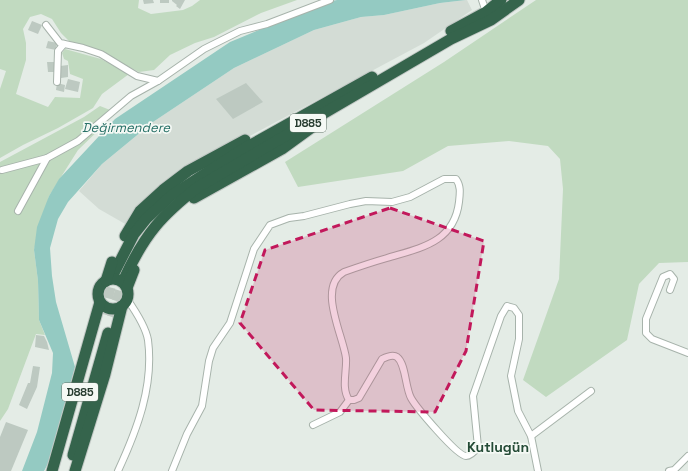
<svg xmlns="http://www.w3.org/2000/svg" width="688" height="471" viewBox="0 0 688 471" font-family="'Space Grotesk',sans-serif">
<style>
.built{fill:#d3dcd5}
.green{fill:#c1dac0}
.water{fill:#94cac2}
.building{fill:#bdc9c1}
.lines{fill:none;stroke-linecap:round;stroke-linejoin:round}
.highway-tunnel{stroke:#bec9c1;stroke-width:11;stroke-dasharray:11 5.5;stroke-linecap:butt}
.street-casing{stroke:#a7b3ab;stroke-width:8}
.highway-casing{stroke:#c2c8c5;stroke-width:13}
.street{stroke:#fff;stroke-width:6}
.highway{stroke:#35644c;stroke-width:11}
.marked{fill:#c2185b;fill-opacity:0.2;stroke:#c2185b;stroke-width:3;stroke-dasharray:8 5;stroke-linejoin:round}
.labels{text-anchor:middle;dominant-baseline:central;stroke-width:3.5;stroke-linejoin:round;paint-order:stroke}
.shield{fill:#f5f9f5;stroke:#64746a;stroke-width:1}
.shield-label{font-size:11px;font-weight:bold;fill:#263b2f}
.water-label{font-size:13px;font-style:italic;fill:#277067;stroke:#f5f9f5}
.quarter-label{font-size:14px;font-weight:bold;fill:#244b36;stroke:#f5f9f5}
</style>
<rect width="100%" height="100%" fill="#e4ece6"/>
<path class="built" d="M467,0L472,10L424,43L205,160L127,225L99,209L79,191L102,164L153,122L234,68L314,30L361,17L384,15L440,3Z"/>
<g class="green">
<path d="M0,0H139L138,8L151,14L183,10L192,6L200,0H297L261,13L214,37L195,43L170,55L154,70L139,72L121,63L108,54L70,42L61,33L52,19L41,14L30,17L23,29L26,43V60L16,94L48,107L55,97L80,98L83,79L70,74L68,61L64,59L62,53L65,49L101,59L129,74L102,94L93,108L58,128L23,145L0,158V89L6,71L0,69Z"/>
<path d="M536,0H688V262L659,263L639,284L627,340L546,397L523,380L559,279L563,189L560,159L548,146L509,141L448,146L403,171L298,187L285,162L444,62Z"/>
<path d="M100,106L110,110L104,125L78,150L49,196L34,250L38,281L39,320L45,335L36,334L8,409L0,421V162L84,117Z"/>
</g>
<path class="water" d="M337,0H466L440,3L384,15L361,17L314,30L234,68L153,122L102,164L68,202L58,219L50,248L52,276L56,302L75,367L52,456L44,471H22L37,432L52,373L53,353L39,320L38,281L34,250L37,227L49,196L59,179L115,119L230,42L327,2Z"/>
<g class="building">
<path d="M143,0H153L154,3L144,4Z"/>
<rect x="160" y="0" width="9" height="3"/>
<path d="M172,0H185L180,9L176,6L177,5L172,1Z"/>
<path d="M32,21L42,25L38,34L28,30Z"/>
<path d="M48,41L57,43L56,50L46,48Z"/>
<path d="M47,62H56V72H48Z"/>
<path d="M68,65V77L61,78L60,66Z"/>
<path d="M68,79L80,82L78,92L65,89Z"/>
<path d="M57,83L65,85L64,92L56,90Z"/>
<path d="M246,83L263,102L233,119L216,99Z"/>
<path d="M36,335L44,336L47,342L49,350L35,347Z"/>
<path d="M33,366L40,367L37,387L27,409L19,405L28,383H30Z"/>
<path d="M6,422L28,430L11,471H0V437Z"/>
</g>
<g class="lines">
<g class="highway-tunnel">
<path d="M103,314L114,273"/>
<path d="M112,317L125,277"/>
</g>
<g class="street-casing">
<g id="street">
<path d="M482,0L486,12"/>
<path d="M46,25L60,43L83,48L101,54L137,76L158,81L204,49L240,31L267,24L330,0"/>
<path d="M57,82L58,51L64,44"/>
<path d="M2,170L47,158"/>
<path d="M18,211L47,158L78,141L131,96L158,81"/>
<path d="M670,290L674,279L670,274L663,277L646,319V333L652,339L688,353"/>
<path d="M313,425L340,412L349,400"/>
<path d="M531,436L591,391"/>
<path d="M118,471C137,430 154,386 148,340C146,328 134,309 127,299"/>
<path d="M172,471L187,434L202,406L209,361L213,348L230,323L254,249L270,225L289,218L304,216L350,204L366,201L392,202L410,197L444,179H456C461,186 460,193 459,202C454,243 420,248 387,258C373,262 358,267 344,272C317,287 343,335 346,358C347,371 341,388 349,400H354L359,398L382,359C386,357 393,354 397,357C406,364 405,387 411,398C416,407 457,456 466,456C471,456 475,451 478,447L473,396L501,316L507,306L514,308L519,315V339L511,376L518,411L531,436L538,471"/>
<path d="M669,471L674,470L688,456"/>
</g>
</g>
<g class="highway-casing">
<g id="highway">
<path d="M451,31L486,12L501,0"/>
<path d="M194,198L282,149L315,125"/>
<path d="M125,236L140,211L163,190L188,171L245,140"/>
<path d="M114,273L134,234L146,219L172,195L240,151L372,77"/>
<path d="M125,277C145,234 161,216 198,187L451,39L491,20L519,0"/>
<circle cx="113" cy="294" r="15"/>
<path d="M106,281L112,262"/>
<path d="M127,288L134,270"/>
<path d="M73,455L108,333"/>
<path d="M52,471L100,302"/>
<path d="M75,471L105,374L122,306"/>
</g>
</g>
<use href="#street" class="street"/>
<use href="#highway" class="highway"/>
</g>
<path class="marked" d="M390,208L484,241L466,351L435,412L314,410L240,323L265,250Z"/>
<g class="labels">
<g class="shield">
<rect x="290" y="114" width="36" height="18" rx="3"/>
<rect x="62" y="383" width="36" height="18" rx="3"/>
</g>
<g class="shield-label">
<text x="308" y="123">D885</text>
<text x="80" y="392">D885</text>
</g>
<g class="water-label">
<text x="126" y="127">Değirmendere</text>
</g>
<g class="quarter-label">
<text x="498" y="447">Kutlugün</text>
</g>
</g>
</svg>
